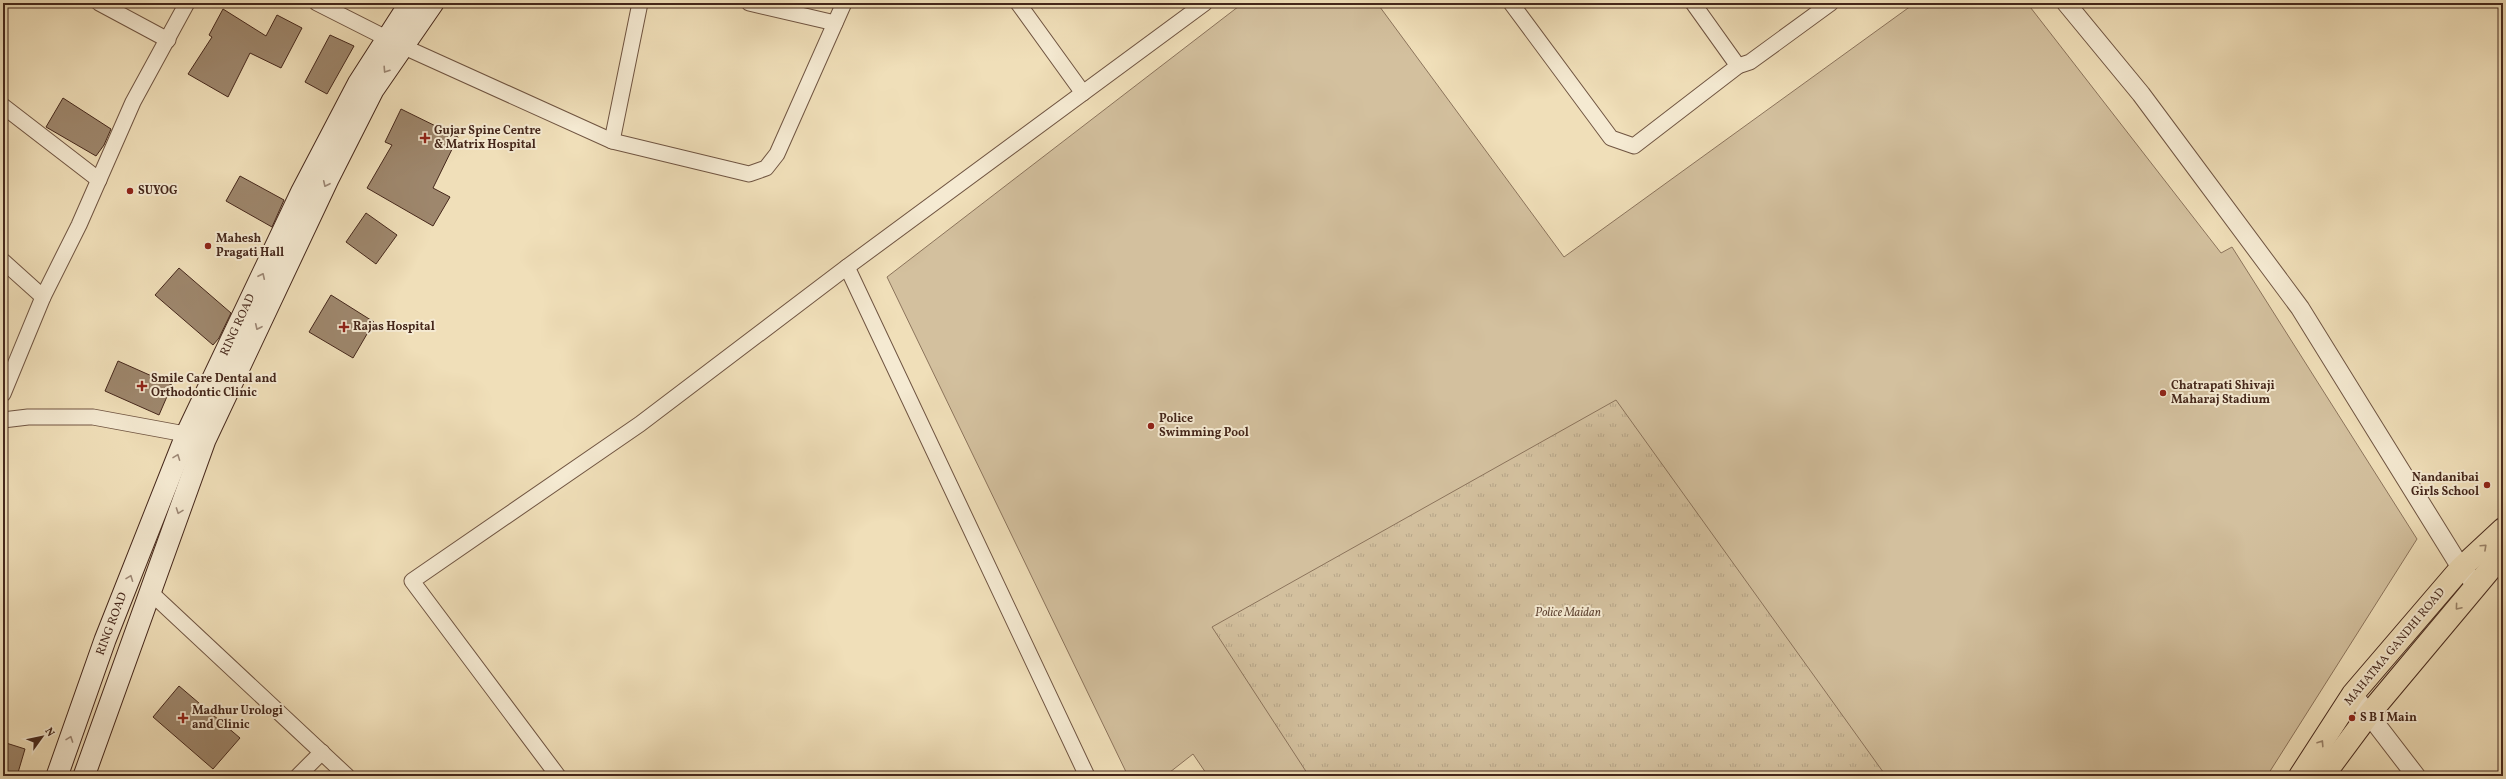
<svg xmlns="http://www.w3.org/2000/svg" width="2506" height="779" viewBox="0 0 2506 779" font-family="Vollkorn,serif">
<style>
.grass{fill:#d3c09e;stroke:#8c745c}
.park{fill:url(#park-tufts);stroke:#8c745c}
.building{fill:#9e876d;stroke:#45271b}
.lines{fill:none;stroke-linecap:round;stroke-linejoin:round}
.minor-casing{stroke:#705542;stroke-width:17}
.tertiary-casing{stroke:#705542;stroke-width:20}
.secondary-casing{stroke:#45271b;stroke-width:23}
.primary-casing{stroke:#45271b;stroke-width:24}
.minor{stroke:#f5ead2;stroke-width:15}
.tertiary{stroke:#f5ead2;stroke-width:18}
.secondary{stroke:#f5ead2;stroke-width:21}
.primary{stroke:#f0dfb9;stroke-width:22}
.oneway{stroke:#9d8876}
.oneway2{stroke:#9a836a}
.poi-dot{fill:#8f2418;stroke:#f5ead2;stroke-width:1.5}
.labels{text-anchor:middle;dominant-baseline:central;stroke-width:4;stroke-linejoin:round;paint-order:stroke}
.poi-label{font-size:12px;font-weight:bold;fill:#45271b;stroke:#f5ead2;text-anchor:start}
.street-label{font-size:12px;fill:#45271b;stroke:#f5ead2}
.park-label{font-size:12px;font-style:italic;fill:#614635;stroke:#f5ead2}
</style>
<defs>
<pattern id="park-tufts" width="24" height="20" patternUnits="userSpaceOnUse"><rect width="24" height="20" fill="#d3c09e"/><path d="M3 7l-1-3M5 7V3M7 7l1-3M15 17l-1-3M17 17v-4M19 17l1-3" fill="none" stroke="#b6a588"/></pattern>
</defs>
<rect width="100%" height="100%" fill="#f0dfb9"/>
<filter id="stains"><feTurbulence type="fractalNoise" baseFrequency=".005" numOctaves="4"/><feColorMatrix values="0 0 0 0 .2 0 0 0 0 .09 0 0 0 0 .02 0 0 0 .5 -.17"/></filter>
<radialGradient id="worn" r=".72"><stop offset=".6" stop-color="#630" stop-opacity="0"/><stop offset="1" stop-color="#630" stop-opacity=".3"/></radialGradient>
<path class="grass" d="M1243,3H1377L1564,257L1915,3H2027L2221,253L2232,247L2417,539L2267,776H1208L1193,754L1165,776H1128L887,277Z"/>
<path class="park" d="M1616,400L1886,776H1309L1212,627Z"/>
<g class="building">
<path d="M223,9L266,36L277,15L302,28L281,68L250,53L228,97L188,74L212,37L209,35Z"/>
<path d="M330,35L354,46L327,94L305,82Z"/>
<path d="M63,98L111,129L104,145L96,156L46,127Z"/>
<path d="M401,109L458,137L433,188L450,197L433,226L367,188L392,145L385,142Z"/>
<path d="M240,176L284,200L272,227L226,201Z"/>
<path d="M366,213L397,235L376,264L346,242Z"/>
<path d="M179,268L231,313L219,338L213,345L155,295Z"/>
<path d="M331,295L374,322L353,358L309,332Z"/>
<path d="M118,361L172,385L159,415L105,391Z"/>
<path d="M179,686L240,738L213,769L153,717Z"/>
<path d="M3,742L25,749L17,776H3Z"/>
</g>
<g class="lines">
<g class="minor-casing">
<g id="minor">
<path d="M99,3L168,40"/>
<path d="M317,3L402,46L612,141L749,174L766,168L777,154L844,3"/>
<path d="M749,3L835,23"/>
<path d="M1018,3L1083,93"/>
<path d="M1511,3L1611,138L1634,146L1738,66L1750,62L1831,3"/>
<path d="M1693,3L1738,66"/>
<path d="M3,106L99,180"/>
<path d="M612,141L640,3"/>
<path d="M3,261L43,297"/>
<path d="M847,267L1087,776"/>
<path d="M3,394L43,297L79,225L133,102L187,3"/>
<path d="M3,420L28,417H93L196,436"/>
<path d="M149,591L347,776"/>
<path d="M298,776L322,752"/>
<path d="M558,776L412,581L640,424L847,267L1205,3"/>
</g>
</g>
<g class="tertiary-casing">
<g id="tertiary">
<path d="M2066,3L2141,94L2300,308L2461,568L2477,585"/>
<path d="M2353,694L2416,776"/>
</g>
</g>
<g class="secondary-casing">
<g id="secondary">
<path d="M57,776L105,640L187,433L302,191L358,84L410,3"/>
<path d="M84,776L205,440L328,179L373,90L433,3"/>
</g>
</g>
<g class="primary-casing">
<g id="primary">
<path d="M2300,776L2353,694L2461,568L2503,529"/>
<path d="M2323,776L2369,714L2492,567L2503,557"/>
</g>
</g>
<use href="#minor" class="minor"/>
<use href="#tertiary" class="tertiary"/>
<use href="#secondary" class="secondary"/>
<use href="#primary" class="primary"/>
</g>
<defs><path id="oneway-chevron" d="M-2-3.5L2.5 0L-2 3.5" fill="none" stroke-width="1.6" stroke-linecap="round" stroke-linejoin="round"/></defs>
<g class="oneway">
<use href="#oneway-chevron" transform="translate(386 70) rotate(123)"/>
<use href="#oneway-chevron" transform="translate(326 184) rotate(115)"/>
<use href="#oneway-chevron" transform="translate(262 276) rotate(-65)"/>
<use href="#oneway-chevron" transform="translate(258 327) rotate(115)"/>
<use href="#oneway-chevron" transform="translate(177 457) rotate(-69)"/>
<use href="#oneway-chevron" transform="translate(179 511) rotate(110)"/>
<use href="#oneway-chevron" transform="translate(130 578) rotate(-69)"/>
<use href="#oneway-chevron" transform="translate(70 739) rotate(-70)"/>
</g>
<g class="oneway2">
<use href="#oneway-chevron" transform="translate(2484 547) rotate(-43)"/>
<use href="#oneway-chevron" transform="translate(2458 607) rotate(130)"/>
<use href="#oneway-chevron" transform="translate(2321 743) rotate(-57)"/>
</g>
<g class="poi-dot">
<path d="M423 132h4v4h4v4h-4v4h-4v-4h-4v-4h4z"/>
<circle cx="130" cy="191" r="4"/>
<circle cx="208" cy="246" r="4"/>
<path d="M342 321h4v4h4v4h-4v4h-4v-4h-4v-4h4z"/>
<path d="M140 380h4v4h4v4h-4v4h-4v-4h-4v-4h4z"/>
<circle cx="2163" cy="393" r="4"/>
<circle cx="1151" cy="426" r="4"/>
<circle cx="2487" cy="485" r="4"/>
<path d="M181 712h4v4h4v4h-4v4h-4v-4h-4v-4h4z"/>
<circle cx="2352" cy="718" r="4"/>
</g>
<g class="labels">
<g class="poi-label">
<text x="434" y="131">Gujar Spine Centre<tspan x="434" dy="14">&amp; Matrix Hospital</tspan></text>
<text x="138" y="191">SUYOG</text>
<text x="216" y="239">Mahesh<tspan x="216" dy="14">Pragati Hall</tspan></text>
<text x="353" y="327">Rajas Hospital</text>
<text x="151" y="379">Smile Care Dental and<tspan x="151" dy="14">Orthodontic Clinic</tspan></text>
<text x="2171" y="386">Chatrapati Shivaji<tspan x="2171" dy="14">Maharaj Stadium</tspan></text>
<text x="1159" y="419">Police<tspan x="1159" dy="14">Swimming Pool</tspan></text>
<text x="2479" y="478" text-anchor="end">Nandanibai<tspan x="2479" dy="14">Girls School</tspan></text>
<text x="192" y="711">Madhur Urologi<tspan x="192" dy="14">and Clinic</tspan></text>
<text x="2360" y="718">S B I Main</text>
</g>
<g class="street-label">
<text transform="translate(238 325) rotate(-65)">RING ROAD</text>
<text transform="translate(112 624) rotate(-69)">RING ROAD</text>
<text transform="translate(2395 647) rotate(-50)">MAHATMA GANDHI ROAD</text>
</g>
<g class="park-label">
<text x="1568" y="613">Police Maidan</text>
</g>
</g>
<rect width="2506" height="779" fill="none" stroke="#f0dfb9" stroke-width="16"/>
<rect x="4" y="4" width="2498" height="771" fill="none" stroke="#45271b" stroke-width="2"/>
<rect x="8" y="8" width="2490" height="763" fill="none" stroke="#45271b"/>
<g transform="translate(42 737) rotate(57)" stroke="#f5ead2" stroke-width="3" paint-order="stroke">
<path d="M0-3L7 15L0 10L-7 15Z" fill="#45271b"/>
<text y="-6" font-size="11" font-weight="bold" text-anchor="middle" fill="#45271b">N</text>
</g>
<rect width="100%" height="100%" filter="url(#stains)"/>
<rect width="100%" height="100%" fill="url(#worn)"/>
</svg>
